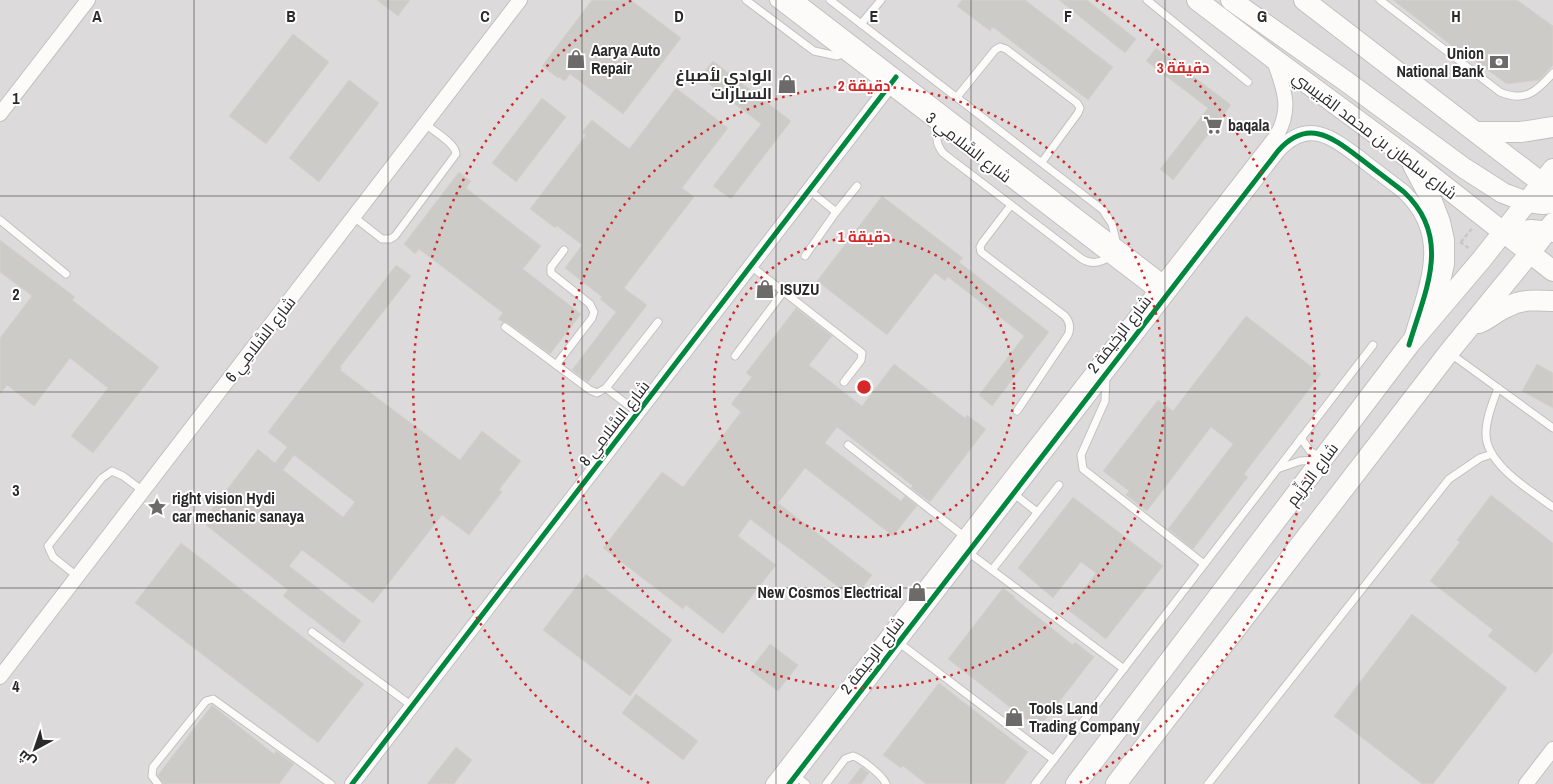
<svg xmlns="http://www.w3.org/2000/svg" width="1553" height="784" viewBox="0 0 1553 784" font-family="'Archivo Narrow',Cairo,sans-serif">
<style>
.industrial{fill:#dddadc}
.building{fill:#cdcbc7;stroke:#d4d1cc;fill-rule:evenodd}
.lines{fill:none;stroke-linecap:round;stroke-linejoin:round}
.lane-casing{stroke:#c2c1c2;stroke-width:9}
.street-casing{stroke:#c2c1c2;stroke-width:16}
.secondary-casing{stroke:#c2c1c2;stroke-width:22}
.path{stroke:#c8c7c7;stroke-width:2.5;stroke-dasharray:4 2.5;stroke-linecap:butt}
.lane{stroke:#fcfbfa;stroke-width:7}
.street{stroke:#fcfbfa;stroke-width:14}
.secondary{stroke:#fcfbfa;stroke-width:20}
.cycleway-casing{stroke:#fff;stroke-width:8}
.cycleway{stroke:#00873e;stroke-width:5}
.grid{fill:none;stroke:#2a2a2a;stroke-width:1;stroke-opacity:0.55}
.ring{fill:none;stroke:#d62828;stroke-width:2.5;stroke-dasharray:2.5 5}
.labels{text-anchor:middle;dominant-baseline:central;stroke-width:4;stroke-linejoin:round;paint-order:stroke}
.poi-label{font-size:16px;font-weight:bold;fill:#2a2a2a;stroke:#fff;text-anchor:start}
.street-label{font-size:16px;fill:#2a2a2a;stroke:#fff}
.grid-label{font-size:16px;text-anchor:middle;font-weight:bold;fill:#2a2a2a;stroke:#fff;stroke-width:4;stroke-linejoin:round;paint-order:stroke}
.centre{fill:#d62828;stroke:#fff;stroke-width:2.5}
.ring-label{font-size:15px;text-anchor:middle;font-weight:bold;fill:#d62828;stroke:#fff;stroke-width:4;stroke-linejoin:round;paint-order:stroke}
</style>
<rect width="100%" height="100%" fill="#e9e5e0"/>
<rect class="industrial" x="0" y="0" width="1553" height="784"/>
<g class="building">
<path d="M377,0H410L398,16Z"/>
<path d="M592,0H631L681,38L623,114L570,74L565,81L559,77L558,78L542,66Z"/>
<path d="M962,0H1025L1113,67L1088,100L993,27L990,31L957,6Z"/>
<path d="M1059,0H1087L1136,39L1125,53Z"/>
<path d="M1393,0H1517L1553,26V65L1539,80L1507,84L1459,49L1457,50Z"/>
<path d="M293,34L329,62L266,144L229,116Z"/>
<path d="M1156,48L1231,105L1173,180L1160,169L1208,108L1146,61Z"/>
<path d="M713,61L791,121L731,199L713,186L761,124L700,77Z"/>
<path d="M349,80L379,103L319,182L289,158Z"/>
<path d="M676,88L728,128L682,188L694,197L624,288L647,305L588,382L572,370L616,312L600,299L602,297L565,268L582,245L557,226L555,228L530,209L586,135L582,132L592,120L628,148H630Z"/>
<path d="M542,98L566,117L516,182L492,163Z"/>
<path d="M459,172L471,181L466,188L541,246L523,269L581,314L550,354L508,323L503,322L498,319L503,313L419,249L415,254L404,244Z"/>
<path d="M882,196L963,258L959,262L1049,332L992,406L979,395L1024,336L948,277L945,281L935,273L887,335L817,281Z"/>
<path d="M0,240L75,297L72,300L159,367L93,453L71,436L108,388L70,358L34,406L7,385L0,394V338L32,296L0,272Z"/>
<path d="M396,265L411,276L340,367L342,368L340,370L460,460L482,431L521,461L499,490L502,492L469,535L442,515L373,603L302,550L289,566L361,621L344,643L283,596L288,590L202,522L258,449L275,463L287,447L268,432ZM294,455L355,502L343,517L283,470Z"/>
<path d="M796,308L832,336L809,365L862,406L894,364L965,418L967,415L986,429L930,502L911,488L913,486L837,427L825,443L901,501L905,496L917,506L893,536L805,468L778,503L872,575L854,599L750,519L738,536L776,565L723,634L686,605L683,609L603,548L662,472L683,487L741,412L731,404L752,377L746,373Z"/>
<path d="M1246,316L1321,374L1244,474L1248,477L1193,549L1168,529L1233,444L1211,427L1147,511L1126,495L1129,491L1103,471L1158,400L1173,411Z"/>
<path d="M1537,364L1553,373V408L1522,391Z"/>
<path d="M1491,495L1553,543V652L1536,673L1488,636L1493,630L1430,581L1460,542L1457,540Z"/>
<path d="M1073,497L1163,566L1106,639L1068,610L1096,573L1081,562L1053,598L1018,568Z"/>
<path d="M181,543L364,684L318,743L135,603Z"/>
<path d="M586,574L672,640L630,696L543,630Z"/>
<path d="M1003,588L1015,597L1014,598L1073,645L1075,642L1094,657L1038,729L948,659Z"/>
<path d="M1412,614L1507,688L1433,784H1422L1334,716Z"/>
<path d="M770,644L798,665L778,691L750,670Z"/>
<path d="M939,683L1028,752L1004,784H926L903,766L901,768L883,755Z"/>
<path d="M636,694L698,741L683,760L622,713Z"/>
<path d="M212,705L274,754L276,751L294,764L279,784H163L158,775Z"/>
<path d="M456,747L472,760L454,784H427Z"/>
<path d="M861,767L869,773L861,784H848Z"/>
</g>
<g class="lines">
<g class="lane-casing">
<g id="lane">
<path d="M746,0L814,51L837,56L845,53"/>
<path d="M830,0L1103,210L1112,224L1117,245"/>
<path d="M1147,0L1248,82"/>
<path d="M1380,0L1500,92C1525,103 1537,91 1553,73"/>
<path d="M861,24L881,0"/>
<path d="M957,97L995,50L1000,47L1006,49L1077,103L1080,108L1078,113L1042,162"/>
<path d="M940,125C935,136 936,144 943,153L1082,259C1092,265 1101,263 1110,256"/>
<path d="M1011,205L982,243L980,247L981,252L1065,316C1070,322 1071,328 1068,335L1017,411"/>
<path d="M836,212L857,186"/>
<path d="M354,217L382,239H390L395,236L456,154C456,144 434,131 425,124"/>
<path d="M0,220L66,274"/>
<path d="M805,256L836,212L809,190"/>
<path d="M751,266L862,353L861,360L844,382"/>
<path d="M505,327L590,390L597,393L606,388L658,322"/>
<path d="M1451,354L1553,428"/>
<path d="M735,356L784,291"/>
<path d="M556,365L592,318L594,312L590,304L551,273V267L564,250"/>
<path d="M1106,375L1105,401L1081,455L1083,469L1204,564"/>
<path d="M606,388L638,413"/>
<path d="M1498,388C1493,402 1486,418 1486,433C1485,464 1531,491 1553,507"/>
<path d="M1301,438L1310,451L1321,458"/>
<path d="M848,445L965,537"/>
<path d="M1280,468L1300,461L1318,460"/>
<path d="M1013,493L1037,512"/>
<path d="M968,552L1124,669"/>
<path d="M992,570L1059,485"/>
<path d="M78,577L53,557L48,546L102,478L112,471L123,476L143,491"/>
<path d="M312,632L412,706"/>
<path d="M898,642L1054,760"/>
<path d="M796,776L806,784"/>
<path d="M158,784L152,776L153,767L206,701L213,699L331,784"/>
<path d="M826,784L845,759L853,756C862,759 883,776 886,784"/>
<path d="M1035,784L1373,345"/>
<path d="M1208,784L1449,479L1480,458L1492,454"/>
</g>
</g>
<g class="street-casing">
<g id="street">
<path d="M777,0L1156,291L1165,292"/>
<path d="M796,0L1163,282V291"/>
<path d="M0,114L88,0"/>
<path d="M0,677L520,0"/>
<path d="M352,784L896,77"/>
<path d="M773,784L1277,135C1293,106 1283,87 1273,58"/>
<path d="M789,784L1278,151C1308,117 1333,138 1361,159C1375,170 1390,181 1404,192C1451,237 1426,286 1411,339"/>
<path d="M1526,784L1553,749"/>
</g>
</g>
<g class="secondary-casing">
<g id="secondary">
<path d="M1197,0L1273,58L1410,159L1553,271"/>
<path d="M1231,0L1347,82L1464,168L1503,193L1527,202L1543,204L1553,203"/>
<path d="M1304,0L1551,190"/>
<path d="M1476,132H1521L1553,127"/>
<path d="M1413,165L1432,201L1440,222L1444,240V264L1432,316"/>
<path d="M1504,233L1531,230L1553,232"/>
<path d="M1479,323C1489,319 1497,311 1507,307C1521,299 1537,300 1553,301"/>
<path d="M1076,784L1409,345L1482,259L1553,169"/>
<path d="M1116,784L1449,352L1530,253L1553,223"/>
</g>
</g>
<g class="path">
<path d="M1460,242L1470,249"/>
<path d="M1461,242L1473,227"/>
</g>
<use href="#lane" class="lane"/>
<use href="#street" class="street"/>
<use href="#secondary" class="secondary"/>
<g class="cycleway-casing">
<g id="cycleway">
<path d="M352,784L896,77"/>
<path d="M789,784L1278,151C1308,117 1333,138 1361,159C1375,170 1390,181 1404,192C1453,238 1425,291 1409,345"/>
</g>
</g>
<use href="#cycleway" class="cycleway"/>
</g>
<path class="grid" d="M194,0V784M388,0V784M582,0V784M776,0V784M971,0V784M1165,0V784M1359,0V784M0,196H1553M0,392H1553M0,588H1553"/>
<g class="ring">
<circle cx="864" cy="387" r="150"/>
<circle cx="864" cy="387" r="301"/>
<path d="M649 783A451 451 0 0 1 632 0M1096 0A451 451 0 0 1 1079 783"/>
</g>
<defs>
<g id="shop-bare" transform="scale(1.5)"><path d="M-5-2.5h2.3a2.7 3.5 0 0 1 5.4 0H5L5.5 6h-11ZM-1.5-2.5h3a1.5 2.3 0 0 0-3 0Z" fill="#6d6b6a" stroke="#fff" stroke-width="2.5" paint-order="stroke"/></g>
<g id="bank-bare" transform="scale(1.5)"><path d="M-6-4H6V4H-6ZM0-2.3a2.3 2.3 0 1 0 0 4.6a2.3 2.3 0 1 0 0-4.6Z" fill="#6d6b6a" stroke="#fff" stroke-width="2.5" paint-order="stroke"/></g>
<g id="supermarket-bare" transform="scale(1.5)"><path d="M-6-5.5h2.5l.6 2H6L4.5 2H-2.5L-4.4-4H-6ZM-1.5 3.2a1.3 1.3 0 1 0 .1 0ZM3 3.2a1.3 1.3 0 1 0 .1 0Z" fill="#6d6b6a" stroke="#fff" stroke-width="2.5" paint-order="stroke"/></g>
<g id="sight-bare" transform="scale(1.5)"><path d="M0-6L1.8-2.2L6-1.7L2.9 1.2L3.7 5.4L0 3.3L-3.7 5.4L-2.9 1.2L-6-1.7L-1.8-2.2Z" fill="#6d6b6a" stroke="#fff" stroke-width="2.5" paint-order="stroke"/></g>
</defs>
<g fill-rule="evenodd">
<use href="#shop-bare" x="576" y="59"/>
<use href="#bank-bare" x="1499" y="62"/>
<use href="#shop-bare" x="787" y="84"/>
<use href="#supermarket-bare" x="1213" y="125"/>
<use href="#shop-bare" x="765" y="289"/>
<use href="#sight-bare" x="157" y="507"/>
<use href="#shop-bare" x="917" y="592"/>
<use href="#shop-bare" x="1014" y="717"/>
</g>
<g class="labels">
<g class="poi-label">
<text x="591" y="50">Aarya Auto<tspan x="591" dy="18">Repair</tspan></text>
<text x="1484" y="53" text-anchor="end">Union<tspan x="1484" dy="18">National Bank</tspan></text>
<text x="772" y="75" text-anchor="end">الوادي لأصباغ<tspan x="772" dy="18">السيارات</tspan></text>
<text x="1228" y="125">baqala</text>
<text x="780" y="289">ISUZU</text>
<text x="172" y="498">right vision Hydi<tspan x="172" dy="18">car mechanic sanaya</tspan></text>
<text x="902" y="592" text-anchor="end">New Cosmos Electrical</text>
<text x="1029" y="708">Tools Land<tspan x="1029" dy="18">Trading Company</tspan></text>
</g>
<g class="street-label">
<text transform="translate(1375 135) rotate(37)">شارع سلطان بن محمد القبيسي</text>
<text transform="translate(969 147) rotate(38)">شارع السَّلامِي 3</text>
<text transform="translate(1119 334) rotate(-52)">شارع الرخيمَة 2</text>
<text transform="translate(260 339) rotate(-52)">شارع السَّلامِي 6</text>
<text transform="translate(614 423) rotate(-52)">شارع السَّلامِي 8</text>
<text transform="translate(1312 474) rotate(-53)">شارع الجَزِّيم</text>
<text transform="translate(872 655) rotate(-52)">شارع الرخيمَة 2</text>
</g>
</g>
<g class="grid-label">
<text x="97" y="22">A</text>
<text x="291" y="22">B</text>
<text x="485" y="22">C</text>
<text x="679" y="22">D</text>
<text x="874" y="22">E</text>
<text x="1068" y="22">F</text>
<text x="1262" y="22">G</text>
<text x="1456" y="22">H</text>
<text x="16" y="104">1</text>
<text x="16" y="300">2</text>
<text x="16" y="496">3</text>
<text x="16" y="692">4</text>
</g>
<circle cx="864" cy="387" r="8" class="centre"/>
<g class="ring-label">
<text x="1183" y="73">3 دقيقة</text>
<text x="864" y="91">2 دقيقة</text>
<text x="864" y="242">1 دقيقة</text>
</g>
<g transform="translate(35 749) rotate(220)" stroke="#ffffff" stroke-width="4" paint-order="stroke">
<path d="M0-4L9 19L0 12L-9 19Z" fill="#2a2a2a"/>
<text y="-8" font-size="14" font-weight="bold" text-anchor="middle" fill="#2a2a2a">ش</text>
</g>
</svg>
